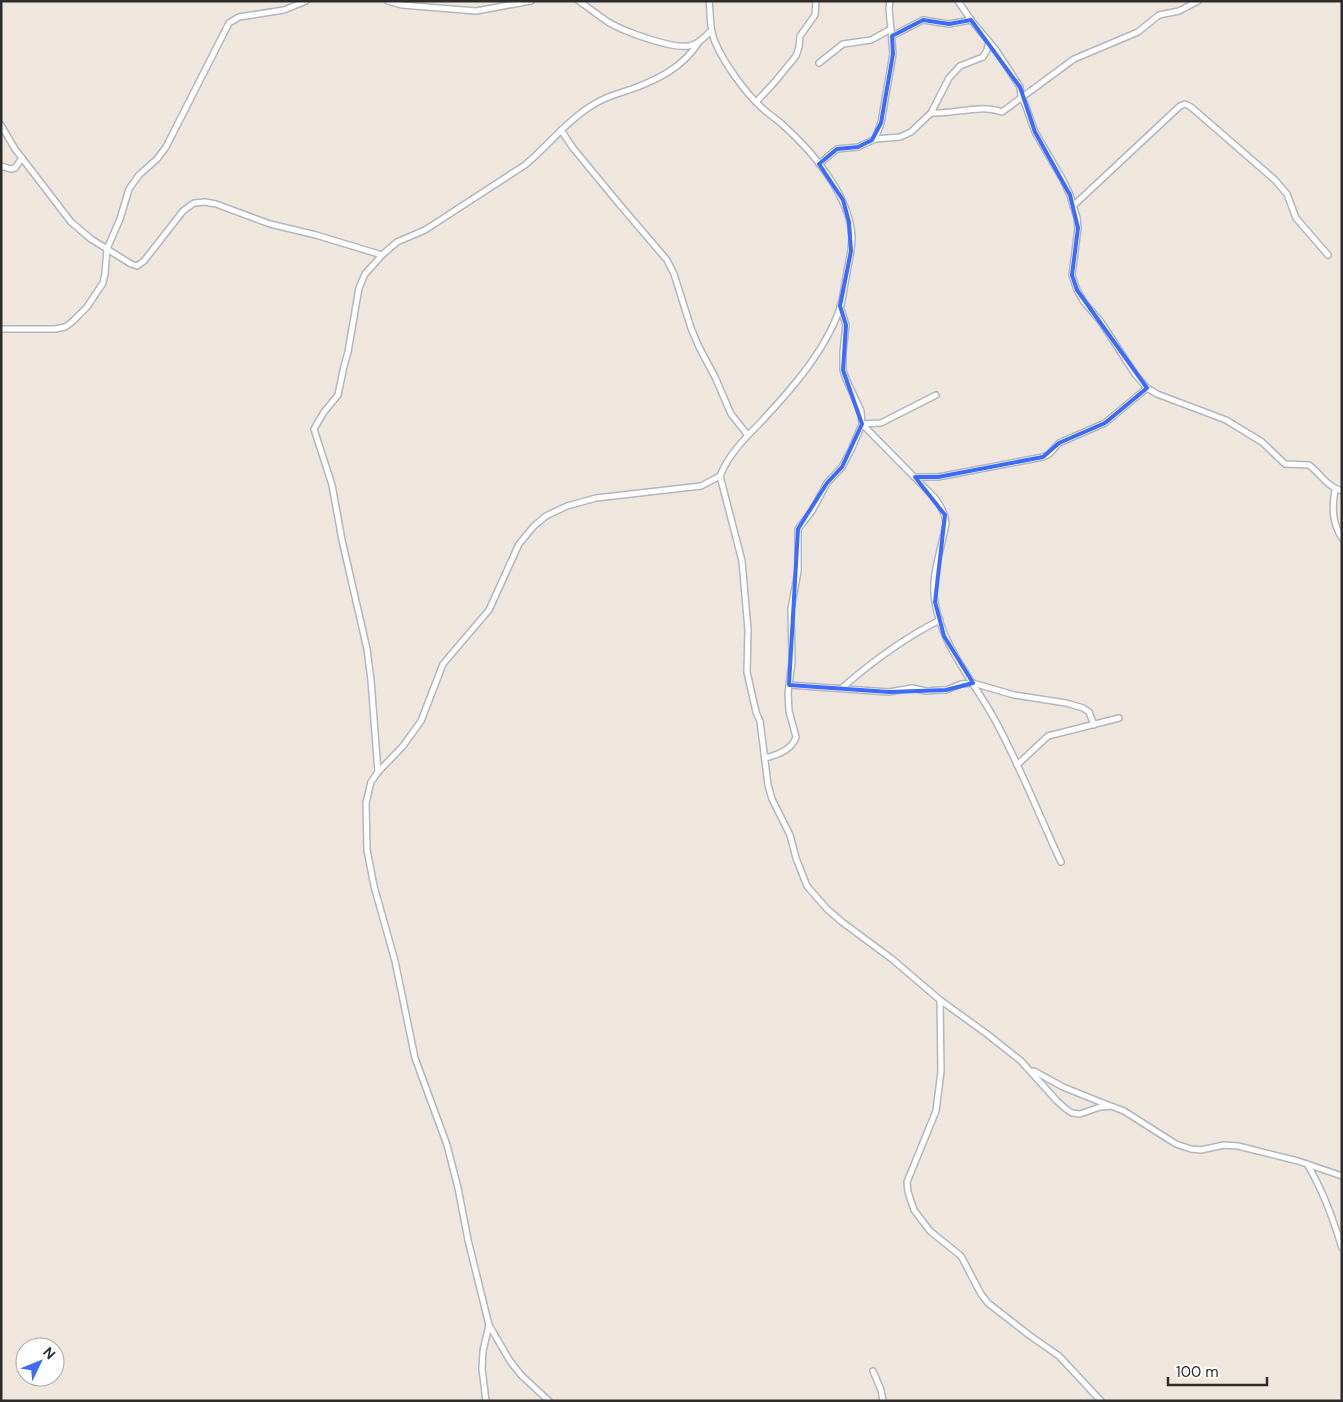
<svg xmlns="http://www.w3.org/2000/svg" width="1343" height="1402" viewBox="0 0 1343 1402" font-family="'DM Sans',sans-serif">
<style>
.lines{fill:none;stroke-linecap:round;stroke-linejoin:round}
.street-casing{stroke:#b2b6c1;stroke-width:8}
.street{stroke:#fff;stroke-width:5}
.marked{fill:none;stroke:#3b6cff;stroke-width:4;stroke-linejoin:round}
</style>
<rect width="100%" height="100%" fill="#efe7de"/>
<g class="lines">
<g class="street-casing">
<g id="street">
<path d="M388,1L402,5L476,11L531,1"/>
<path d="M579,1C589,8 598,15 608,22C623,31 671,49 689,46C698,45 704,37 711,31"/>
<path d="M709,1C711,15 709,29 715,42C724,63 744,91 761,107C768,114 777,119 784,126C813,152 850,196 852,237C852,251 848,264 846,278C844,288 843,298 840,308C825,352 790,391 758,425C743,440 728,456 720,476L742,561L748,630L747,672L756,712L760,721L768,785L772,799L790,835L796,858L807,886L827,909L842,922L892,959L940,1000L987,1034L1021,1061L1057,1101L1066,1109L1072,1113L1080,1114L1100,1107L1111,1106L1124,1111L1176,1144L1191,1149L1201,1150L1224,1145L1238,1146L1298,1161L1342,1176"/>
<path d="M958,1L971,20L996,50L1020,87L1021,96L1025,104L1035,132L1063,180L1070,195L1077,218L1078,228L1072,275L1077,290L1084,302L1101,322L1135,374L1147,388L1157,394L1226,420L1262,442L1285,464L1309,465C1321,474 1327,487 1342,491"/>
<path d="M892,36L923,20L949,24L971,20"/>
<path d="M819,63L843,44L871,40L891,29"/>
<path d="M756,102L773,84L796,56L799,47L800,36L815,15L816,1"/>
<path d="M931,113C957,114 978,104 1002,112L1074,59L1138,32L1159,15L1179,11L1198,1"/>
<path d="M1,125L15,149L71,222L91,239L131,264L137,266L144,261L183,211L194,203L205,202L216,204L270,224L316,235L382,255"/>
<path d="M561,130L573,148L620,205L667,260L674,274L691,328L699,347L715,377L731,414L747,434"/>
<path d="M875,139L881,123L893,54L889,8L890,1"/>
<path d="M819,164L837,149L858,147L875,139L900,137L911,132L931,113L949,78L960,66L983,57L987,50L989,42"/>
<path d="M1,166L11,169L15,168L22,158"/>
<path d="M1073,206L1180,106L1185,104L1191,107L1275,180L1287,194L1296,218L1328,255"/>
<path d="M1,329H55L65,327L72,322L87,307L103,283L105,274L107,249L120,219L129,189L139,175L157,159L166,147L229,23L239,17L284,10L306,1"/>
<path d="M862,424L935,498C941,507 945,513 946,523C942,549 930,576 935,602C942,647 974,681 995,720C1020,766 1039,815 1061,862"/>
<path d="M862,424L881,423L936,395"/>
<path d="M915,477H938L1043,457L1049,454L1059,443L1105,423L1147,388"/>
<path d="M1335,490C1332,507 1332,523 1342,538"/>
<path d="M789,685L889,692L912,688L926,691L939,690H946L961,684L973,683L1014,695L1066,703L1083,708L1089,712L1094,725"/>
<path d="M843,687C873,661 904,638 940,620"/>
<path d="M765,758C778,755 792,750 796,737L789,711L788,693L792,662L791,609L798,571V529L812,511L827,483L842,467L852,448L862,424L861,411L846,379L843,370V352L846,325L840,306"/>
<path d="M1017,765L1048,736L1119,718"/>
<path d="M378,772L371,680L367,649L342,540L332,485L314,429L324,412L338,395L344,366L348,352L359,288L365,274L382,255L397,242L425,230L525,165C549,145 568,119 596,103C607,96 620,93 632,89C659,79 683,67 699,42"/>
<path d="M940,1000L941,1071L936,1111L907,1182L908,1192L914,1210L930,1231L961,1256L981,1294L988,1303L1029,1335L1059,1356L1101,1401"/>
<path d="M1034,1071L1063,1087L1108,1105"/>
<path d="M1307,1164C1323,1190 1333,1218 1342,1248"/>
<path d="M489,1325L510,1361L521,1375L549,1401"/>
<path d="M873,1371L881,1390L883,1401"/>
<path d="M486,1401L482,1369L483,1351L489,1325L468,1240L458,1188L447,1145L415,1058L395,961L374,886L367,850L366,803L371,782L378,772L403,746L421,721L443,664L489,610L519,544L534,526L546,516L567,506L596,498L701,486L720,476"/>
</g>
</g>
<use href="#street" class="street"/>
</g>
<path class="marked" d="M923,20L949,24L971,20L1020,87L1035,132L1070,195L1078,228L1072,275L1077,290L1147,388L1105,423L1059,443L1043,457L938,477H915L945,515L935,602L944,636L973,683L946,690L889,692L789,685L798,529L827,483L842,467L862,424L843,370L846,325L840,306L851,251L849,222L843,200L819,164L837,149L858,147L872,140L881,123L893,54L892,36Z"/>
<rect width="1343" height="1402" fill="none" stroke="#2c2c2c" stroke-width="5"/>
<g transform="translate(40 1362) rotate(47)"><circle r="24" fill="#ffffff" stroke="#ababab"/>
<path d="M0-4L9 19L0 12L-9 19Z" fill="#3b6cff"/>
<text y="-8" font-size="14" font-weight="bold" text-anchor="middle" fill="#2c2c2c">N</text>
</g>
<path d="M1168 1377v8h99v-8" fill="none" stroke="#2c2c2c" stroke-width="2.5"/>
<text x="1176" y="1377" font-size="15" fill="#2c2c2c" stroke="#ffffff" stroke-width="4" paint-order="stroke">100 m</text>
</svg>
